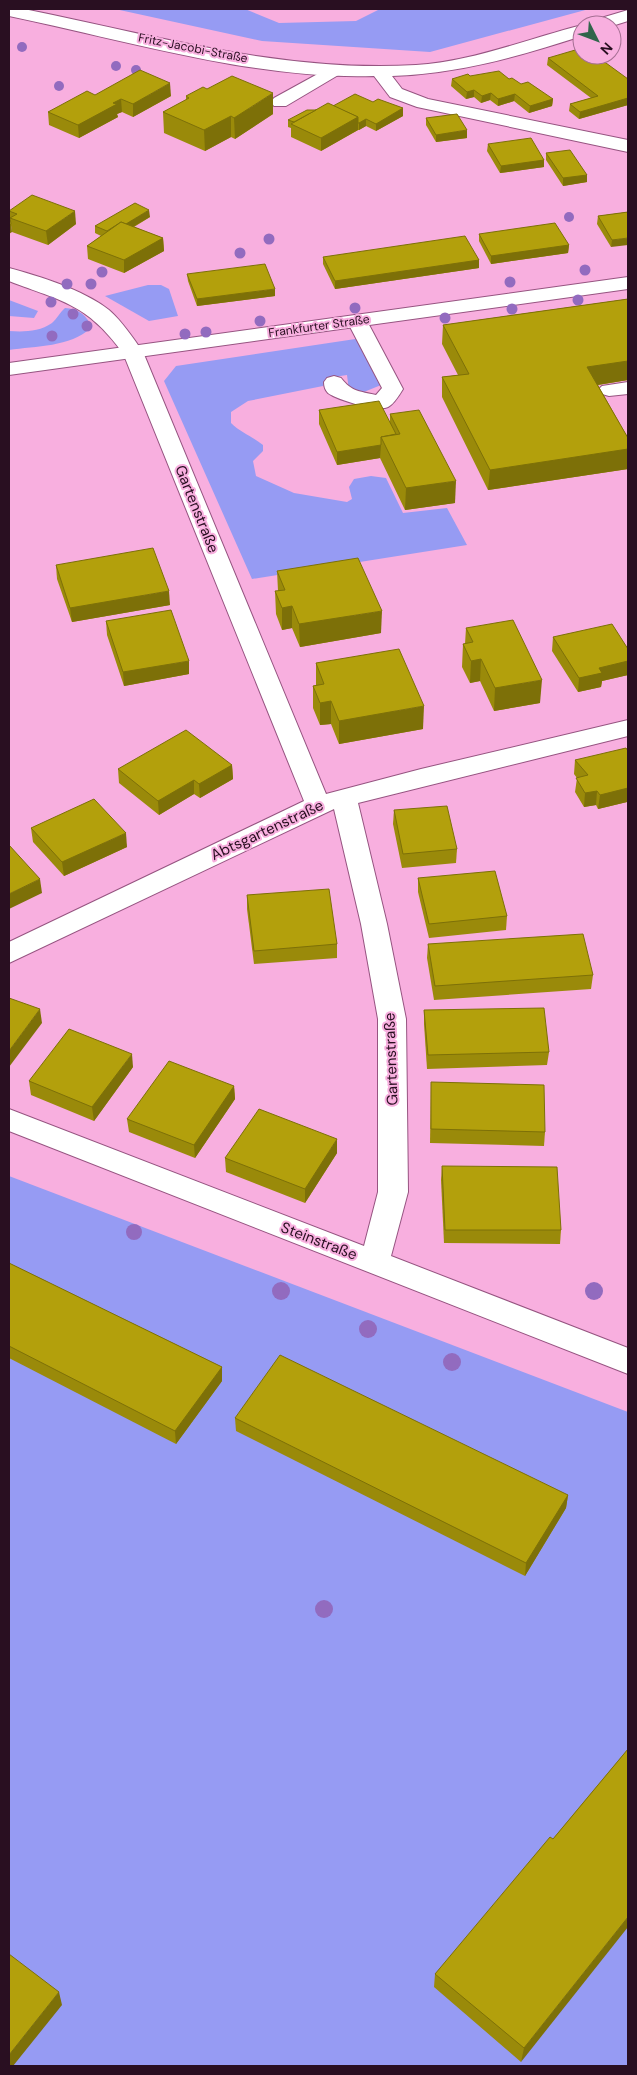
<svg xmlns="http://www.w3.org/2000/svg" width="637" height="2075" viewBox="0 0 637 2075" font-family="'DM Sans',sans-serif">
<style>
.green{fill:#969bf3}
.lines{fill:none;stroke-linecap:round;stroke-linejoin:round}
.service-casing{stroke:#965481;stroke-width:2}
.minor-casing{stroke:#965481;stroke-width:2}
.secondary-casing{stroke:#965481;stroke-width:2}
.service{fill:#fff;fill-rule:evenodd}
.minor{fill:#fff;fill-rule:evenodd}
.secondary{fill:#fff;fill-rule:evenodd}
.tree{fill:#926bbf}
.wall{fill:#9a8a0a}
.shaded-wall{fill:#7d7008}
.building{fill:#b3a00c;stroke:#7d7008}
.labels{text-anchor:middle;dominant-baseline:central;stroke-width:4;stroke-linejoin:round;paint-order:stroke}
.far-street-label{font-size:12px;fill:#290f21;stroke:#f8afdf}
.street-label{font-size:15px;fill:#290f21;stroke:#f8afdf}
</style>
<rect width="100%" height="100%" fill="#f8afdf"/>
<g class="green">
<path d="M115,9H245L279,23L356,21L380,9H589L430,52L262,41Z"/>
<path d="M148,285H161L169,289L178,316L149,321L105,296Z"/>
<path d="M9,300L38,311L34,318L9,316Z"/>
<path d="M65,308C78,309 88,315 91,328C70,347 36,346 9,350V331C23,332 39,332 52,323C57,319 60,312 65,308Z"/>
<path d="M362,338L386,383L359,394L349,391L347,375L327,378L323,386L248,401L231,412V423C241,433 252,436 263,445V451L253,461L256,476L294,493L347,502L352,499L349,487L354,479L371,476L386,478L403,513L447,508L467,545L252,579L164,381L176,366Z"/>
<path d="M9,1176L628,1412V2066H9Z"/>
</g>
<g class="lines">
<g class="service-casing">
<g id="service">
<path d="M334,65L340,66L343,70L340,74L286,106H274L271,102L274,98Z"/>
<path d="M357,315L364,317L367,321L403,389C400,394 394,404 388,407C378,412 337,400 328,393C325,390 324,386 324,382L327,378L334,376L341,378C352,392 359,391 376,395L382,388L347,321L350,317Z"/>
<path d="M628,382V394L609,396L602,394L598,390L602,386Z"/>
</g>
</g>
<g class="minor-casing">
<g id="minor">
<path d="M9,9H24C153,35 283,73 416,65C474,61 527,39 582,25V36C520,56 458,74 392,76L402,89L428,99L628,140V152L417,107L390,97L374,76C255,80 125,40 9,16Z"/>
<path d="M628,10V21L612,26L588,25L591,21Z"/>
<path d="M9,268C39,276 84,290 109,310C122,321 133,338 143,352L326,794L421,769L628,720V736L358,803L387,924L406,1019L408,1192L391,1256L628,1348V1374L9,1131V1109L364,1246L378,1192V1019L361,924L334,809L9,963V942L304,801L123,353C86,303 63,302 9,281Z"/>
</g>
</g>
<g class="secondary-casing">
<path id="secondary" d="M628,277V289L9,375V363Z"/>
</g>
<use href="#service" class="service"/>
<use href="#minor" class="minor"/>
<use href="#secondary" class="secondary"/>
</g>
<g class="tree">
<circle cx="22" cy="47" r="5"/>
<circle cx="116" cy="66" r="5"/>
<circle cx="136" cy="70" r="5"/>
<circle cx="59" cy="86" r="5"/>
<circle cx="569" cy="217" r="5"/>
<circle cx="269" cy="239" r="5.5"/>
<circle cx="240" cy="253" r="5.5"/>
<circle cx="585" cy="270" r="5.5"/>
<circle cx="102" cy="272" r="5.5"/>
<circle cx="510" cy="282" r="5.5"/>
<circle cx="67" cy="284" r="5.5"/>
<circle cx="91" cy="284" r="5.5"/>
<circle cx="578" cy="300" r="5.5"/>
<circle cx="51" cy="302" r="5.5"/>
<circle cx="355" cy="308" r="5.5"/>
<circle cx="512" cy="309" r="5.5"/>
<circle cx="73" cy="314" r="5.5"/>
<circle cx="445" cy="318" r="5.5"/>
<circle cx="260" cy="321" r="5.5"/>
<circle cx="87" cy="326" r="5.5"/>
<circle cx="206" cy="332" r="5.5"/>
<circle cx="185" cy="334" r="5.5"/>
<circle cx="52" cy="336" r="5.5"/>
<circle cx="134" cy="1232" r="8"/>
<circle cx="281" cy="1291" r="9"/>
<circle cx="594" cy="1291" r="9"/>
<circle cx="368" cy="1329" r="9"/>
<circle cx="452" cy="1362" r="9"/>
<circle cx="324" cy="1609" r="9"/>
</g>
<g class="wall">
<path d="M548,58L628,79V105L579,119L569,111L570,104L591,98L547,65Z"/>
<path d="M470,76L509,79L553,99L552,106L529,113L514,101L498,106L490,100L481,103L474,97L466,99L451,86L452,79Z"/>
<path d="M95,95L171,96L133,117L122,112L117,114L118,117L79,138L49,125L48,112Z"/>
<path d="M186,96L273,114L235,139L231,137L205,151L164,133L163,112L186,100Z"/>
<path d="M373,102L403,108V116L376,131L366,126L359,130H358L321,151L291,137V128L288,127V120L316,110L333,106Z"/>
<path d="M426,118L467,138L436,142L426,125Z"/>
<path d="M488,144L544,160V167L500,173L487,151Z"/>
<path d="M546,153L587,175V182L563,186L546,160Z"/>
<path d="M9,211L76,224L48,245L12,232Z"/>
<path d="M628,212L611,247L597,224L598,216Z"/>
<path d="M150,217L134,227L163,238L164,251L124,273L88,259L87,246L101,236L95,233V226Z"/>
<path d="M479,234L569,245L568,253L491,264L479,241Z"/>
<path d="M323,257L479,260V268L335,289L323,264Z"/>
<path d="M187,274L275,296L197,306L188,281Z"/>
<path d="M628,299V380L598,385L628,438V469L488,490L442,397V377L458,375L442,344L443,325Z"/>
<path d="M319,410L390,422V414L455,503L405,510L380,458L337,465L319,424Z"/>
<path d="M56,565L170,605L72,622L57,579Z"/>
<path d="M277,571L381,633L300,647L292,628L282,630L276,614L275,591H278Z"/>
<path d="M106,621L189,674L124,686L107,635Z"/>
<path d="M466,628L540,703L494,711L480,681L470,683L462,667L463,644H465Z"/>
<path d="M553,637L628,649V675L602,681L601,687L578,692L552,651Z"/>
<path d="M316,663L423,729L339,744L331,724L320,725L313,708V686L316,685Z"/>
<path d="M628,751V803L627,802L598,809L596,805L584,807L575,792L577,778L574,774L575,760Z"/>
<path d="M232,765L233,779L200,798L194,794L159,815L119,783L118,769Z"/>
<path d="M394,810L457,849L456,863L402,868L393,824Z"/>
<path d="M31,828L127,847L64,876L33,842Z"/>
<path d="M418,878L507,916L506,930L429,938L418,892Z"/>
<path d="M247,895L337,944V958L254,964L247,909Z"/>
<path d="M428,944L593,975L591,989L434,1000L427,958Z"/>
<path d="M424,1010L549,1052L547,1065L427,1069L424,1024Z"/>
<path d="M133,1067L94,1121L31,1095L29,1081Z"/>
<path d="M431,1082L545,1132L544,1146L430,1143Z"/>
<path d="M234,1086L235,1099L195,1158L129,1132L127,1119Z"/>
<path d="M337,1153L305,1203L226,1172L225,1158Z"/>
<path d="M442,1166L561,1230L560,1244L444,1243L441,1180Z"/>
<path d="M9,1263L222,1367V1381L176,1444L9,1358Z"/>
<path d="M235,1418L568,1495L566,1508L525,1576L236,1431Z"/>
<path d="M628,1749L521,2062L434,1987L435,1974L553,1839Z"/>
</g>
<g class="shaded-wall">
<path d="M170,83L171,96L133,117V104Z"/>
<path d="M474,90V97L466,99L467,92Z"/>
<path d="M273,93V114L235,139L234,118Z"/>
<path d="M491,93L490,100L481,103L482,96Z"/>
<path d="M515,94L514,101L498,106V99Z"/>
<path d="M628,98V105L579,119L580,112Z"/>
<path d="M121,99L122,112L117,114L118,117L79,138L78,125L113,103Z"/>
<path d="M553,99L552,106L529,113L530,106Z"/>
<path d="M403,108V116L376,131V124Z"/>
<path d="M231,116V137L205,151L204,130Z"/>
<path d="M358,117V130L321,151V138Z"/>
<path d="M366,119V126L359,130V123Z"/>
<path d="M467,130V138L436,142V135Z"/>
<path d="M544,160V167L500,173L501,166Z"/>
<path d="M587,175V182L563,186V178Z"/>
<path d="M149,210L150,217L110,240V233Z"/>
<path d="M75,211L76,224L48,245L46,231Z"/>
<path d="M11,224L12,232L9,234V226Z"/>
<path d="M163,238L164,251L124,273V260Z"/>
<path d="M628,238V245L611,247L612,240Z"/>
<path d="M569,245L568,253L491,264V256Z"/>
<path d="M479,260V268L335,289V281Z"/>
<path d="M275,289V296L197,306V299Z"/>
<path d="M628,361V380L585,387L587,367Z"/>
<path d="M381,445L380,458L337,465V452Z"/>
<path d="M628,449V469L488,490L490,470Z"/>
<path d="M456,481L455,503L405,510L406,488Z"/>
<path d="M169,591L170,605L72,622L70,608Z"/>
<path d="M292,606V628L282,630V608Z"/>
<path d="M382,611L381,633L300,647L299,624Z"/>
<path d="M481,659L480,681L470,683L471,661Z"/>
<path d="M189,661V674L124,686L123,672Z"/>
<path d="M628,661V675L602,681L601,687L578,692L579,678L599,668Z"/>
<path d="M542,680L540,703L494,711L495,688Z"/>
<path d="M331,701V724L320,725V703Z"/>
<path d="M424,706L423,729L339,744V721Z"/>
<path d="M232,765L233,779L200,798L199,784Z"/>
<path d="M194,780V794L159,815L158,801Z"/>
<path d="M628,788L627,802L598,809L600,795Z"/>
<path d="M597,791L596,805L584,807L585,793Z"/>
<path d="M126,833L127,847L64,876L62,862Z"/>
<path d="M40,879L42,893L9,909V894Z"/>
<path d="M40,1009L42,1023L9,1067V1051Z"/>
<path d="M132,1054L133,1067L94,1121L92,1107Z"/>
<path d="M234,1086L235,1099L195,1158L194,1145Z"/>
<path d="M337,1139V1153L305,1203V1189Z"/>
<path d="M222,1367V1381L176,1444L175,1431Z"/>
<path d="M568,1495L566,1508L525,1576L526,1563Z"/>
<path d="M628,1917V1927L521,2062L524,2048Z"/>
<path d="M59,1992L62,2005L13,2066H9V2055Z"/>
</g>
<g class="building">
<path d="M582,48V55H595L628,79V98L580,112L570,104L598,96L548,58Z"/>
<path d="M140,70L170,83L133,104L121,99L113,103L117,104L78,125L48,112L87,91L95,95Z"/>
<path d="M499,71L509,79L512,78L521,84L528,82L553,99L530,106L515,94L498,99L491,93L482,96L474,90L467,92L452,79L468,74L470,76Z"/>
<path d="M232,76L273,93L234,118L231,116L204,130L163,112L189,98L186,96L203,87L207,89Z"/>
<path d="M355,94L373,102L378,99L403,108L376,124L366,119L359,123H358V117L333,106Z"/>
<path d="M328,103L358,117L321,138L291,124Z"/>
<path d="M307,110H316L294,122L288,120Z"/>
<path d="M457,114L467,130L436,135L426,118Z"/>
<path d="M531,138L544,160L501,166L488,144Z"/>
<path d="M570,150L587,175L563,178L546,153Z"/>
<path d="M32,195L75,211L46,231L10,218L17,214L9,211Z"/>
<path d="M135,203L149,210L126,224L121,222L107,231L95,226Z"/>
<path d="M628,212V238L612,240L598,216Z"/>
<path d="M9,217L11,218H10L11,224L9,226Z"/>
<path d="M121,222L163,238L124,260L87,246Z"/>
<path d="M555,223L569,245L491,256L479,234Z"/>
<path d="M465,236L479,260L335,281L323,257Z"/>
<path d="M265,264L275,289L197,299L187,274Z"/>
<path d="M628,299V361L587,367L628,438V449L490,470L442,377L469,374L443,325Z"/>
<path d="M379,401L396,434L381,437V445L337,452L319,410Z"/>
<path d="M419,410L456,481L406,488L381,437L400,434L390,414Z"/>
<path d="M153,548L169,591L70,608L56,565Z"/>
<path d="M358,558L382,611L299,624L292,606L282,608L275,591L285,590L277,571Z"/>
<path d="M171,610L189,661L123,672L106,621Z"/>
<path d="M513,620L542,680L495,688L481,659L471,661L463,644L473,642L466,628Z"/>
<path d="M612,624L628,649V661L599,668L602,673L579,678L553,637Z"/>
<path d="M399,649L424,706L339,721L331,701L320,703L313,686L324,684L316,663Z"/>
<path d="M186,730L232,765L199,784L194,780L158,801L118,769Z"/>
<path d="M626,748L628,751V788L600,795L597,791L585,793L576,778L588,775L575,760Z"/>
<path d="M94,799L126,833L62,862L31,828Z"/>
<path d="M447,806L457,849L403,854L394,810Z"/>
<path d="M9,845L40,879L9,894Z"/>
<path d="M495,871L507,916L429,924L418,878Z"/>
<path d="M329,889L337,944L254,951L247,895Z"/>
<path d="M583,934L593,975L435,986L428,944Z"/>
<path d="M9,998L40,1009L9,1051Z"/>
<path d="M544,1008L549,1052L428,1055L424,1010Z"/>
<path d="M69,1029L132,1054L92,1107L29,1081Z"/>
<path d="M169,1061L234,1086L194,1145L127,1119Z"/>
<path d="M431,1082L544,1085L545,1132L431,1129Z"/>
<path d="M259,1109L337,1139L305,1189L225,1158Z"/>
<path d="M442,1166L557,1167L561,1230H445Z"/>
<path d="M9,1263L222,1367L175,1431L9,1346Z"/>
<path d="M280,1355L568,1495L526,1563L235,1418Z"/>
<path d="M628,1749V1917L524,2048L435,1974L550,1837L553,1839Z"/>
<path d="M9,1954L59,1992L9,2055Z"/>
</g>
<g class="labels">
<g class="far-street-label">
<text transform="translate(193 48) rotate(11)">Fritz-Jacobi-Straße</text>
<text transform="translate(319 326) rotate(-8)">Frankfurter Straße</text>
</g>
<g class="street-label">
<text transform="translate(197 509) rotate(68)">Gartenstraße</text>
<text transform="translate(267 830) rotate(-25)">Abtsgartenstraße</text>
<text transform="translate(391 1059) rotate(-92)">Gartenstraße</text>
<text transform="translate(319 1241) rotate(21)">Steinstraße</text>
</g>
</g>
<rect width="637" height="2075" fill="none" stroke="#290f21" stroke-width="20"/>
<g transform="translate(597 40) rotate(132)"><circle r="24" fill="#f8afdf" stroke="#a56f93"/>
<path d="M0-4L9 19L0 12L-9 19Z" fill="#30654b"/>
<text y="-8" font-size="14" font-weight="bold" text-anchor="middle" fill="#290f21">N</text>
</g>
</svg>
